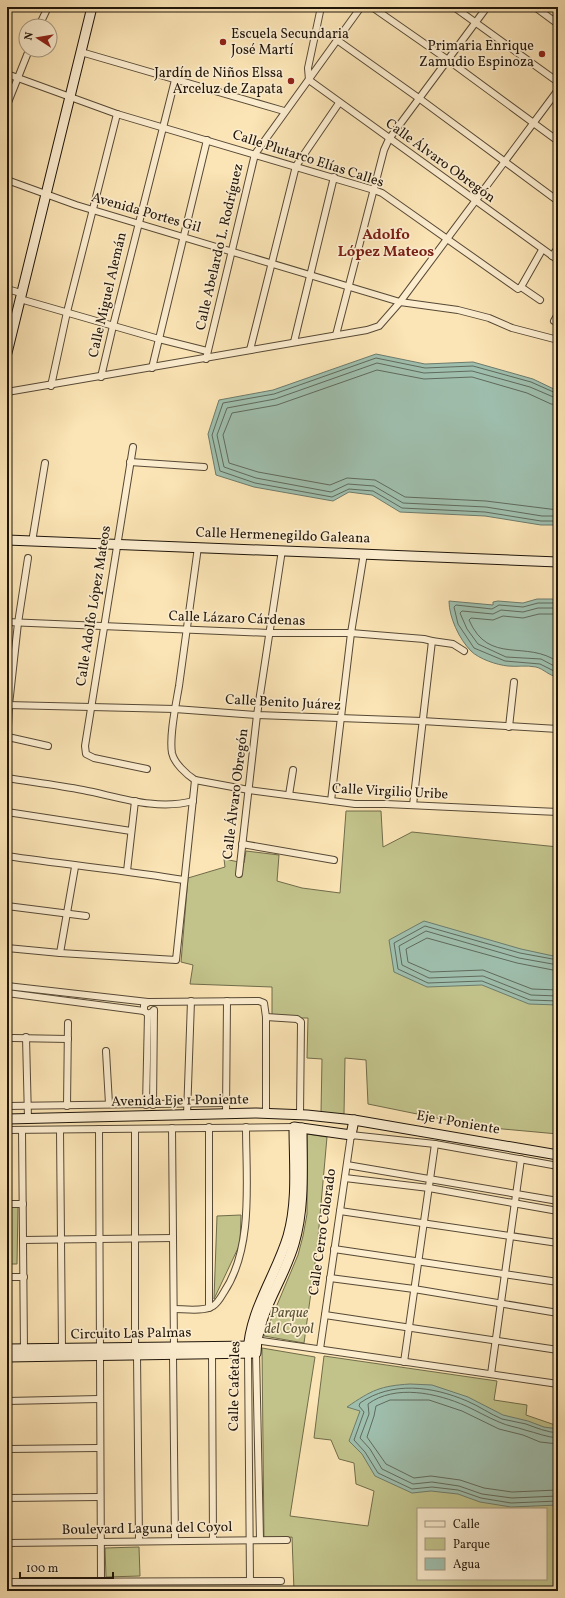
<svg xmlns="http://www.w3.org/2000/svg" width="565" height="1598" viewBox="0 0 565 1598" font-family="Vollkorn,serif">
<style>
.green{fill:#c2c38b;stroke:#706c4a;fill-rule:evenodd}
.water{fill:#9fbfae;stroke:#6c7b6c}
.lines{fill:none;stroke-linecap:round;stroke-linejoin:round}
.shore{stroke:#5f6a5c;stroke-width:1}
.street-casing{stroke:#564935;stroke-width:8}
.secondary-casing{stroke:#1f150a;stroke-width:11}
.street{stroke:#fcedcf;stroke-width:6}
.secondary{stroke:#fcedcf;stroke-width:9}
.poi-dot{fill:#8f2418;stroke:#fcedcf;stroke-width:1.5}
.labels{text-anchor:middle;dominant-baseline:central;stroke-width:3.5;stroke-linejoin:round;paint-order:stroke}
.poi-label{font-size:14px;fill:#1f150a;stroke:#fcedcf;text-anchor:end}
.street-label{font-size:14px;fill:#1f150a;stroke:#fcedcf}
.park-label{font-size:14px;font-style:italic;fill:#585237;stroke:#fcedcf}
.neighbourhood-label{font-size:15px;font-weight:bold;fill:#7a1f14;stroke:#fcedcf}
</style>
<rect width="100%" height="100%" fill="#fbe4b5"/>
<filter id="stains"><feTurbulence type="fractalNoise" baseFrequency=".005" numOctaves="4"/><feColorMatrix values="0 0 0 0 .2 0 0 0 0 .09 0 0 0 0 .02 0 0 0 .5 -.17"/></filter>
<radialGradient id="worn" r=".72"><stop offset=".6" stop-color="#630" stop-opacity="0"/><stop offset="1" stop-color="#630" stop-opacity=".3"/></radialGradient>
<g class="green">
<path d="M346,811H381L383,847L412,832L558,847V1134L481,1127L368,1104L366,1060L345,1058L344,1114L321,1113L322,1059L307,1058L308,1018H272V987L190,984L193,965L181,962L188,878L225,867L224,859L244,863L246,851L279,855L277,881L302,888L340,893Z"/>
<path d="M307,1134L327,1137L317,1249L304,1343L264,1336L298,1255L303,1236L307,1214Z"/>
<path d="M7,1207H18L17,1264H7Z"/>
<path d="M241,1215L240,1244L214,1299L217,1216Z"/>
<path d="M262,1348L315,1357L290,1516L368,1526L374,1491L356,1484L354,1463L339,1459L331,1440L314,1438L324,1356L497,1381L494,1400L527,1405L526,1415L558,1426V1429L546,1428L558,1434V1591H294L292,1537L264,1540ZM418,1509H546V1579H418Z"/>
<path d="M139,1547L140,1576L106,1577L105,1548Z"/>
</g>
<g class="water">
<path d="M376,354L425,364L473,362L533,379L558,391V525H541L485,516L400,512L372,495L349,492L333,501L254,487L216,475L208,434L219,400L273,390Z"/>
<path d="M537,599H558V677C549,676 544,669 536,667C526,665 517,667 508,666C497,665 479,659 471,651C459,639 449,617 449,601L493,605V602L498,601L523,603Z"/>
<path d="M424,921L521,949L558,957V1005L529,1004L482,985L427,987L394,972L389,940Z"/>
<path d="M410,1384L432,1385L468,1397L503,1415L528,1421L544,1427L558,1429V1505L511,1507L480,1502L458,1494L431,1491L412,1493L375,1476L362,1454L349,1441L360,1411L347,1407C372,1390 380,1386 410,1384Z"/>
</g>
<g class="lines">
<g class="shore">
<path d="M558,394L531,382L473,366L425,368L376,358L274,394L223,403L212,435L220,471L255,483L332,497L349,489L373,491L402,508L485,512L541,521H558"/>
<path d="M558,399L530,387L472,371L424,373L377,363L275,399L227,408L217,435L224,467L256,478L331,492L348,484L374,486L403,503L486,507L542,516H558"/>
<path d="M558,405L551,404L527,393L472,377L424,379L377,370L277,405L232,413L223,435L229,463L258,472L330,485L347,478L375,480L405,497L486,501L558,510"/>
<path d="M558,603H538L523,607L499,605L492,609L456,605L454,607L458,624L474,648L505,661L540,664L558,673"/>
<path d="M558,608H538L523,612L501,610L493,614L462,611L460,613L467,629L478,644L506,657L541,659L558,668"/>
<path d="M558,614H539L523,618L503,616L493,620L471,618L469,620C489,666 526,639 558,662"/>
<path d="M558,960L520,953L425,926L394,943L398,969L428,983L482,981L530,1000L558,1001"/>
<path d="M558,965L519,958L426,931L399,946L402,965L429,978L483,976L531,995L558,996"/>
<path d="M558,971L517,963L427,938L406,949L408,962L431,972L483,970L532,989L558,990"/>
<path d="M558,1433C546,1432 537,1428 526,1424C518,1422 510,1421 502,1419C490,1414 479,1406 467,1401C432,1386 392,1381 360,1403L359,1406L364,1412L354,1440L365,1452L378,1473L412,1489L432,1487L458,1490L481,1498L511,1503L558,1501"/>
<path d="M558,1438C546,1437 537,1433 525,1430C517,1427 507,1426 499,1422C487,1417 477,1411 466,1406C437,1393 395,1384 368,1404L369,1414L360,1438L370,1449L382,1469L413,1484L432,1482L459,1486L482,1494L512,1498L558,1496"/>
<path d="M558,1444L540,1442L523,1435L499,1429L462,1411L429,1400H390L376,1406L374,1416L367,1437L386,1464L414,1478L431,1476L460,1480L484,1488L512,1492L558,1490"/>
</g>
<g class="street-casing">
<g id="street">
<path d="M321,7L308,68L309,80L558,260"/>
<path d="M372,7L448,60L558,141"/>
<path d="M454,7L558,82"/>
<path d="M535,7L558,24"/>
<path d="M39,26L48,7"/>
<path d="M337,40L420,99L558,201"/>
<path d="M81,52L284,111"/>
<path d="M7,74L117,114L374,190L382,193L518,289L521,287L542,250"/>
<path d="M7,105L29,50"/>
<path d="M7,180L76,205L400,302L458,310L489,318L512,328L558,340"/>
<path d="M552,256L558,248"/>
<path d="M521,287L540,300"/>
<path d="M7,289L21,293"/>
<path d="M20,299L159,339L207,351"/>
<path d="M554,321L558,314"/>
<path d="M336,335L384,150L389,139L487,7"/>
<path d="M294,342L334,177"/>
<path d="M250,350L296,166L339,103"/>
<path d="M206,359L255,154L361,7"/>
<path d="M152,368L207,140"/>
<path d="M101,377L113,326L175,80"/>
<path d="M51,386L67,312L117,114"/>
<path d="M7,392L367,330L379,326L400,302L558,90"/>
<path d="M133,447L85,746L86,754L94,758L147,769"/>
<path d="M130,462L204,467"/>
<path d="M32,542L45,463"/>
<path d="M198,547C192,593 185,640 179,686C176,704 169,736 172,753C174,763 187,775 195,780L249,790L355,804H386L558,812"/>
<path d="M7,622L269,633H351L424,639L432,641L453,644L464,651"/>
<path d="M7,705L175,709L257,715L422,721L558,729"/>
<path d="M509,727L514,682"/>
<path d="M8,737L48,746"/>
<path d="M7,748L9,705L18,623L28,558"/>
<path d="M7,778C32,782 58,785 83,790C119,797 156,811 193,801"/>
<path d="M289,795L293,770"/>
<path d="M331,801L351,633L364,553"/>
<path d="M413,805L432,641"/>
<path d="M7,812L131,831"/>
<path d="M242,844L334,860"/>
<path d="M7,856C66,865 125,870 184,880"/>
<path d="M127,871L135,801"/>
<path d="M239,874L257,715L282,550"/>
<path d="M7,906L86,916"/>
<path d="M7,948L60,953L176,960L195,780"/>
<path d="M60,953L75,867"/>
<path d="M7,986L148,1002"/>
<path d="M7,993L144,1011L148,1014L154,1011"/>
<path d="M144,1011V1005L149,1002L259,1001L264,1003L266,1017V1114"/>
<path d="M266,1017L297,1019L301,1022L300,1115"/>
<path d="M26,1037L28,1119"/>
<path d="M13,1038L68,1039"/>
<path d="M106,1051L109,1104"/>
<path d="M146,1105L148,1014"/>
<path d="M153,1105L154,1010"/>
<path d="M7,1106L226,1103"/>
<path d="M67,1106L68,1023"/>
<path d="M226,1114L227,1001"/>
<path d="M187,1115L191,1001"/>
<path d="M209,1127V1308"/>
<path d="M172,1128L174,1347"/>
<path d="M99,1129L101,1581"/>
<path d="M7,1130L294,1127"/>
<path d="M22,1130L24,1350"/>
<path d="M60,1130L62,1349"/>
<path d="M347,1165L558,1201"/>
<path d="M345,1178L429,1188L558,1211"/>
<path d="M7,1204H23"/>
<path d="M340,1211L558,1243"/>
<path d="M23,1240L173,1238"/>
<path d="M334,1249L558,1282"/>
<path d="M7,1277H24"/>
<path d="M330,1278L414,1289L558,1313"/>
<path d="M174,1309C184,1309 204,1312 213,1306C218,1303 221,1297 224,1292C254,1247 246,1179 246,1127"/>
<path d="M325,1315L558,1350"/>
<path d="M255,1340L558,1384"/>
<path d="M135,1348V1129"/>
<path d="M320,1349L351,1135L435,1144L558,1166"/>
<path d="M256,1353L260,1539"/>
<path d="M248,1354L250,1581"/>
<path d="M212,1355L213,1540"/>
<path d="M137,1356L139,1541"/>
<path d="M173,1356L175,1541"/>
<path d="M404,1362L435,1144"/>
<path d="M491,1374L521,1159"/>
<path d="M7,1401L99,1399"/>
<path d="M7,1449L99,1448"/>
<path d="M7,1498L99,1497"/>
<path d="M7,1543L287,1540"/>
<path d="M7,1582L281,1581"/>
</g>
</g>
<g class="secondary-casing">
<g id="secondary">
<path d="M7,353L92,7"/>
<path d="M7,540L558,562"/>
<path d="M7,1119L256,1113L307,1115L354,1120L558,1155"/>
<path d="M7,1349L255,1346"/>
<path d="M248,1354C249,1311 276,1276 288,1236C298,1201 294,1163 294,1127L351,1135L354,1120"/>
<path d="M7,1357L256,1353C257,1313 283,1282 294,1244C305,1207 302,1167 302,1128"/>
</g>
</g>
<use href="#street" class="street"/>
<use href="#secondary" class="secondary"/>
</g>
<g class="poi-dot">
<circle cx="223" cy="42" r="4"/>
<circle cx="542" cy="54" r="4"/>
<circle cx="291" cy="81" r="4"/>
</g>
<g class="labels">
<g class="poi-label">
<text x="231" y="34" text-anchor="start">Escuela Secundaria<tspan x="231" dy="16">José Martí</tspan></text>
<text x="534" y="46">Primaria Enrique<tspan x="534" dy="16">Zamudio Espinoza</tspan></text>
<text x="283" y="73">Jardín de Niños Elssa<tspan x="283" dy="16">Arceluz de Zapata</tspan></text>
</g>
<g class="street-label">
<text transform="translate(308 159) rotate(18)">Calle Plutarco Elías Calles</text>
<text transform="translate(440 161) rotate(36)">Calle Álvaro Obregón</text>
<text transform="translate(146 213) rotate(16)">Avenida Portes Gil</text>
<text transform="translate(220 247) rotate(-77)">Calle Abelardo L. Rodríguez</text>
<text transform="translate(108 295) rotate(-77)">Calle Miguel Alemán</text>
<text transform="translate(283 536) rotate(2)">Calle Hermenegildo Galeana</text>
<text transform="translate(94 606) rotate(-81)">Calle Adolfo López Mateos</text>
<text transform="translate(237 619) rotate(2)">Calle Lázaro Cárdenas</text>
<text transform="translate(283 703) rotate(3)">Calle Benito Juárez</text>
<text transform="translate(390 792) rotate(3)">Calle Virgilio Uribe</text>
<text transform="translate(236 794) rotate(-83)">Calle Álvaro Obregón</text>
<text transform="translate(180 1101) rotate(-1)">Avenida Eje 1 Poniente</text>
<text transform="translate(458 1123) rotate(10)">Eje 1 Poniente</text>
<text transform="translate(323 1232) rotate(-82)">Calle Cerro Colorado</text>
<text transform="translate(131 1334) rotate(-1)">Circuito Las Palmas</text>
<text transform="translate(235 1386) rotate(-89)">Calle Cafetales</text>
<text transform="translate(147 1529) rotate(-1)">Boulevard Laguna del Coyol</text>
</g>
<g class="park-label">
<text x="289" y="1313">Parque<tspan x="289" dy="16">del Coyol</tspan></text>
</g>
<g class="neighbourhood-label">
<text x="386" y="235">Adolfo<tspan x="386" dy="17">López Mateos</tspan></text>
</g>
</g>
<rect width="565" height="1598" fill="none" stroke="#fbe4b5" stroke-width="24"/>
<rect x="8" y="8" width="549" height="1582" fill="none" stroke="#1f150a" stroke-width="2"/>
<rect x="12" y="12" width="541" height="1574" fill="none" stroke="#1f150a"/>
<rect x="417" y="1508" width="130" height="72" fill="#fcedcf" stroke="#a49780"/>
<rect x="425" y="1521" width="20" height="6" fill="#fcedcf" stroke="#a49780"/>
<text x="453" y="1528" font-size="12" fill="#1f150a">Calle</text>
<rect x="425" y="1538" width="20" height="12" fill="#c2c38b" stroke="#a49780"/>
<text x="453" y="1548" font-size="12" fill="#1f150a">Parque</text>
<rect x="425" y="1558" width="20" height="12" fill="#9fbfae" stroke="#a49780"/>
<text x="453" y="1568" font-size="12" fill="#1f150a">Agua</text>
<g transform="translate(38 38) rotate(282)"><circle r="19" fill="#fcedcf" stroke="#a49780"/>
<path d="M0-3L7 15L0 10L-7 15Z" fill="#8f2418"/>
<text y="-6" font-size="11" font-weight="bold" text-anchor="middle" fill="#1f150a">N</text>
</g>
<path d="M20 1572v6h93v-6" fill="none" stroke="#1f150a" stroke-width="2"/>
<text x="26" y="1572" font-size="12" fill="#1f150a" stroke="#fcedcf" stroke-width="3" paint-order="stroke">100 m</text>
<rect width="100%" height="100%" filter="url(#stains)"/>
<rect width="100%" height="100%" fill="url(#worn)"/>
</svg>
